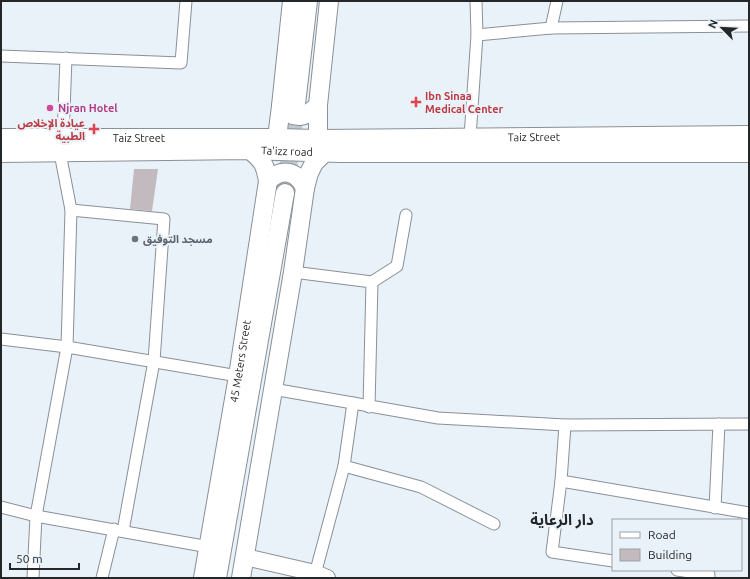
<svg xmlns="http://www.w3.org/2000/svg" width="750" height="579" viewBox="0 0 750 579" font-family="Ubuntu,'Noto Sans Arabic',sans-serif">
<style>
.building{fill:#c3babf}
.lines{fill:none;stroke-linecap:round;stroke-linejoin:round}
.primary-tunnel{stroke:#c2c9cf;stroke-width:18;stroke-dasharray:18 9;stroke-linecap:butt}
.street-casing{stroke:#899096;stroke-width:13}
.secondary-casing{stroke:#899096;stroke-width:18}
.primary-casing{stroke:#899096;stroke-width:20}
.street{stroke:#fff;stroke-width:11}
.secondary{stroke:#fff;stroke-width:16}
.primary{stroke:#fff;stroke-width:18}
.health-dot{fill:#e0444e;stroke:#eaf2f9;stroke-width:1.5}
.hotel-dot{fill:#d1479c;stroke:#eaf2f9;stroke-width:1.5}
.worship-dot{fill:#6b7280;stroke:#eaf2f9;stroke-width:1.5}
.labels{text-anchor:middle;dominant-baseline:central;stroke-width:4;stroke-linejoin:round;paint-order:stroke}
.health-label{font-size:11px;font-weight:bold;fill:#be3a42;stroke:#eaf2f9;text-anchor:start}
.hotel-label{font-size:11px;font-weight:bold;fill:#b23c85;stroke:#eaf2f9;text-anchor:start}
.street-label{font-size:11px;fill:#242729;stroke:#eaf2f9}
.worship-label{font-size:11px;font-weight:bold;fill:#5b616d;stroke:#eaf2f9;text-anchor:start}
.district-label{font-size:15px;font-weight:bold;fill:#242729;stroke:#eaf2f9}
</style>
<rect width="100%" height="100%" fill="#eaf2f9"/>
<path class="building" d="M134,169H158L152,211L130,209Z"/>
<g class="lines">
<path class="primary-tunnel" d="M285,193L296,104"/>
<g class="street-casing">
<g id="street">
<path d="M551,28L557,1"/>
<path d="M477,35L551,28L749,26"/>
<path d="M1,56L181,63L186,1"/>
<path d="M470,137L477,35L476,1"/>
<path d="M63,138L66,58"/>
<path d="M71,210L164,219L154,361L123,531"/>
<path d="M293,272L372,282L369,407"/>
<path d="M372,282L397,266L406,215"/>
<path d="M1,339L67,347L238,376"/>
<path d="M273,389L438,418L565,425L749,424"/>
<path d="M565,425L561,481L552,552L613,561"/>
<path d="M344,466L421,487L494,524"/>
<path d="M561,481L749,513"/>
<path d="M1,507L36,516L209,547"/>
<path d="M715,508L719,424"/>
<path d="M677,570L709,575V578"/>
<path d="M33,578L36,516L67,347L71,210L60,153"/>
<path d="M102,578L114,529"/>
<path d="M314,578L344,466L353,403"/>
</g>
</g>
<g class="secondary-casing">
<path id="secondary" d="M245,557L315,573L327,578"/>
</g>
<g class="primary-casing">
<g id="primary">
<path d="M296,104L308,1"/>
<path d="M281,106C294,121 306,118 318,105"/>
<path id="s1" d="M1,138H277L318,139L749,135"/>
<path d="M277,138L281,106L292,1"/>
<path d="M318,139V105L329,1"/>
<path id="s2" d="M1,153L250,150L340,153H749"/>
<path d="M268,181C282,167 297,171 305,188"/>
<path id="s3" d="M203,578L238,376L268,181C265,164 263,161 250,150"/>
<path d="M217,578L285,193"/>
<path d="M241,578L293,272L305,188L309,173L314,163L324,153"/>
</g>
</g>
<use href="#street" class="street"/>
<use href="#secondary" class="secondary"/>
<use href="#primary" class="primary"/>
</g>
<g class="health-dot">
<path d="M414 96h4v4h4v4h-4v4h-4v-4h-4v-4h4z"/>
<path d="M92 123h4v4h4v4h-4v4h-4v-4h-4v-4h4z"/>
</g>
<circle class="hotel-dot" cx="50" cy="108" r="4"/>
<circle class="worship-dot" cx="135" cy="239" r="4"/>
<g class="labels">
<g class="health-label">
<text x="425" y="96">Ibn Sinaa<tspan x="425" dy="13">Medical Center</tspan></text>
<text x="85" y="123" text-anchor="end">عيادة الإخلاص<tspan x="85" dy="13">الطبية</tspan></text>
</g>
<g class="hotel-label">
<text x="58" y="108">Njran Hotel</text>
</g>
<g class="street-label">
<text stroke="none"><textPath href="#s1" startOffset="533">Taiz Street</textPath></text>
<text stroke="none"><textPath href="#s1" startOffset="138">Taiz Street</textPath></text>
<text stroke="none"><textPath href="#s2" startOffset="286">Ta'izz road</textPath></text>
<text stroke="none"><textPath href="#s3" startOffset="220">45 Meters Street</textPath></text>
</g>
<g class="worship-label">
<text x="143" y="239">مسجد التوفيق</text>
</g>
<g class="district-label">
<text x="562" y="519">دار الرعاية</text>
</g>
</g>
<rect width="750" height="579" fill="none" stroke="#242729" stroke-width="4"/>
<rect x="612" y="519" width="130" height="52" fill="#eaf2f9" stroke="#9ba1a6"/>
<rect x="620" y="532" width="20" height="6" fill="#ffffff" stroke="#9ba1a6"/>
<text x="648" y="539" font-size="12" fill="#242729">Road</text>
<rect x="620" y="549" width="20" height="12" fill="#c3babf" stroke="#9ba1a6"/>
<text x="648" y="559" font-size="12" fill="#242729">Building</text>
<g transform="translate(722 28) rotate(294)" stroke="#eaf2f9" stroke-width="3" paint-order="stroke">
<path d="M0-3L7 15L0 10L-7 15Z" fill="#242729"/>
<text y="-6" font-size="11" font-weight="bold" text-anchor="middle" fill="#242729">N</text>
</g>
<path d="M10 563v6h69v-6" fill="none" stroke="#242729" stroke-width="2"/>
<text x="16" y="563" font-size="12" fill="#242729" stroke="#eaf2f9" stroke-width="3" paint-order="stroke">50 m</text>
</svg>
